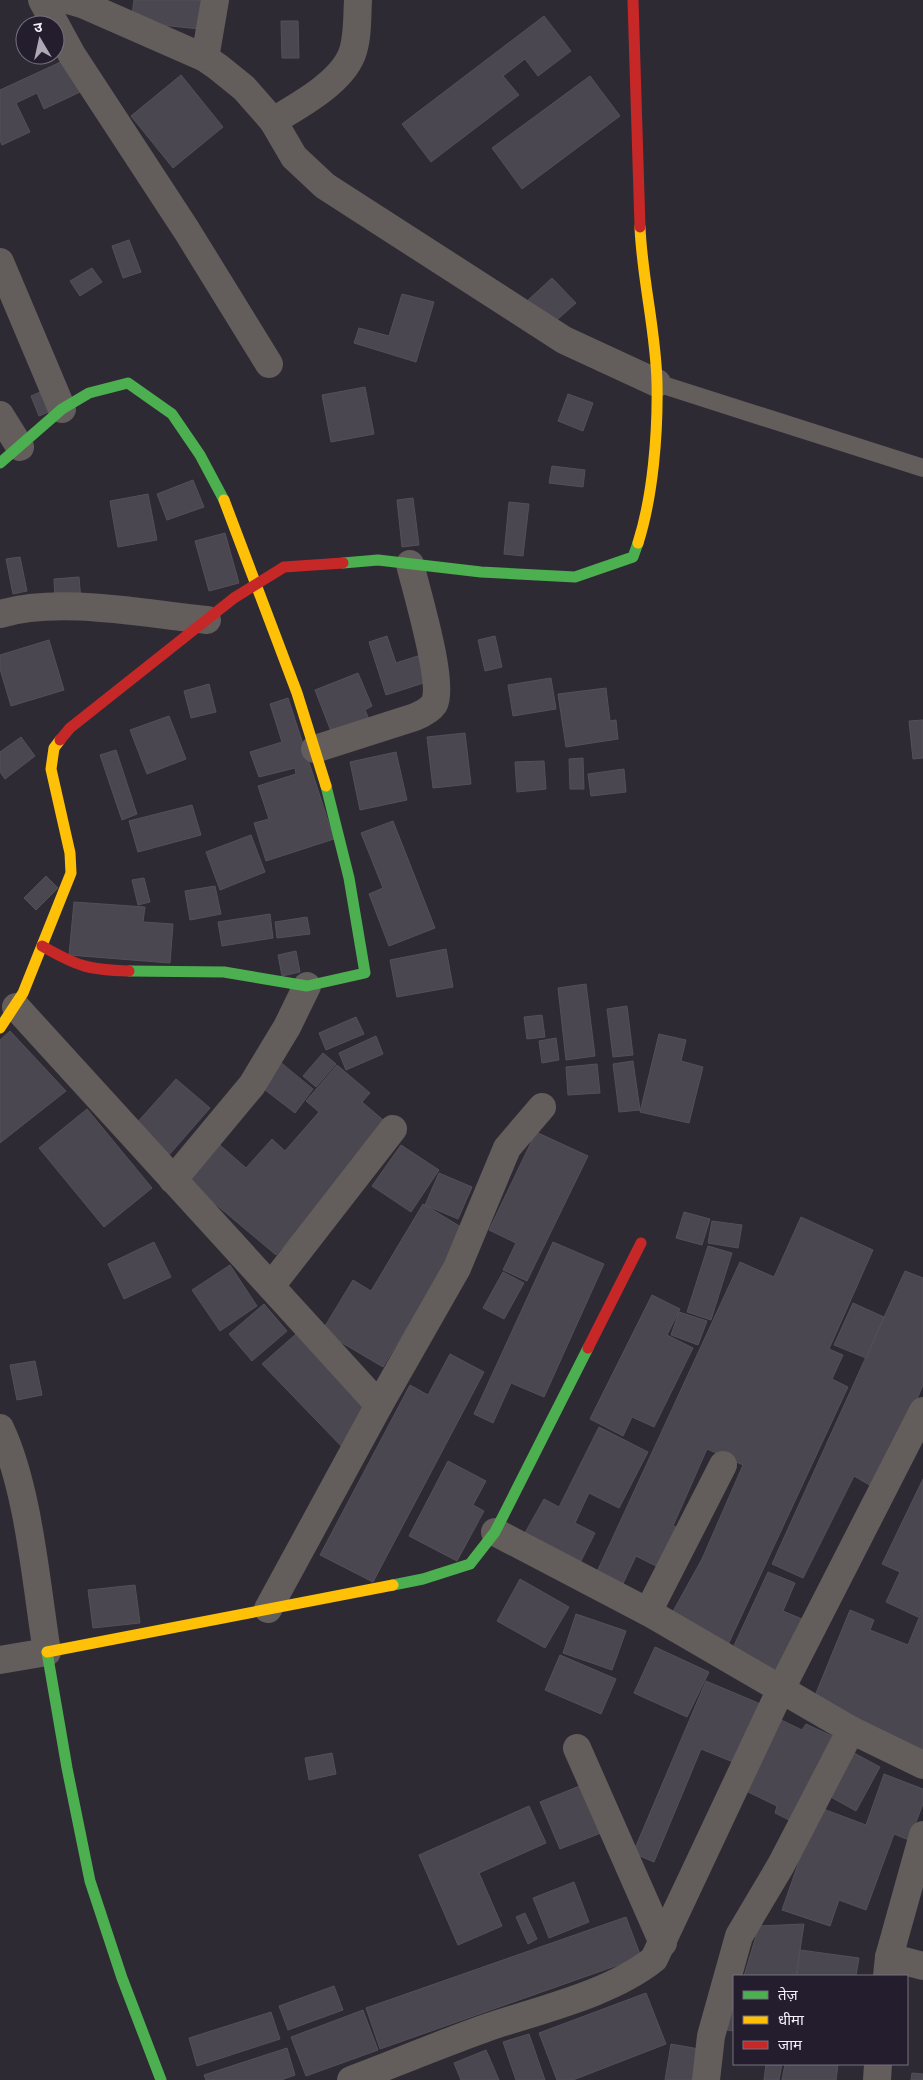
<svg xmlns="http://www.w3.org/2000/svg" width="923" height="2080" viewBox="0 0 923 2080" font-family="'Playfair Display','Noto Sans Devanagari',serif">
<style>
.building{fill:#4b4750;stroke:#535058}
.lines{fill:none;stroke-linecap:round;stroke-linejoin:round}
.lane{stroke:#635e5b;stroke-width:18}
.street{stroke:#635e5b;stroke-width:28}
.fast{stroke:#4caf50;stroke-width:11}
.slow{stroke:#ffc107;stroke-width:11}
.jam{stroke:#c62828;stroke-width:11}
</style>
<rect width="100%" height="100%" fill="#2e2a34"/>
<g class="building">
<path d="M134,0H203L200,29L131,22Z"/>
<path d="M544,16L571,51L538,76L525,59L503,76L519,95L431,162L402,124Z"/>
<path d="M281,21H298L299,58H282Z"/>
<path d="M65,60L80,92L44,109L37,93L16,103L30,132L2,145L0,140V90Z"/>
<path d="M181,75L223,127L173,168L131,116Z"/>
<path d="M590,76L620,116L522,189L492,148Z"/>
<path d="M129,240L141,272L123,278L112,246Z"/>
<path d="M92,268L102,282L80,296L70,281Z"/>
<path d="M552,278L576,303L550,326L527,301Z"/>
<path d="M402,294L434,302L416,362L354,343L359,328L389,336Z"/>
<path d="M365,387L374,434L331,442L322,395Z"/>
<path d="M47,389L56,409L39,416L31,396Z"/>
<path d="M568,394L593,403L583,431L558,421Z"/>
<path d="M552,466L585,470L583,487L549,483Z"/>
<path d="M193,480L204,507L167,520L157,494Z"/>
<path d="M148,494L157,540L118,547L110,501Z"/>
<path d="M413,498L419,545L402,547L397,500Z"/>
<path d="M509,502L529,504L523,556L504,554Z"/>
<path d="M225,533L239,583L209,591L195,541Z"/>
<path d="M20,557L27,591L13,594L6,559Z"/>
<path d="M79,577L81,601L55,603L54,579Z"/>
<path d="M387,636L396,663L424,654L433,680L386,695L369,642Z"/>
<path d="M495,636L502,667L485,671L478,640Z"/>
<path d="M49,640L64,690L11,706L0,669V655Z"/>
<path d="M358,673L372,706L365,710L371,724L334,739L315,690Z"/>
<path d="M551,678L556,709L513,716L508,685Z"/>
<path d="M209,684L216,712L191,718L184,691Z"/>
<path d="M606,688L610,721L616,720L618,739L566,747L558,694Z"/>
<path d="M288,698L334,839L266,861L254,823L269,819L258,786L296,774L295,768L259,777L250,752L282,742L270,704Z"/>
<path d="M169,716L186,759L147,774L130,730Z"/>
<path d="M923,720V758L913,759L909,721Z"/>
<path d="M465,733L471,784L433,788L427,737Z"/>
<path d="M21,737L35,756L5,779L0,772V752Z"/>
<path d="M116,750L137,814L122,820L100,755Z"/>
<path d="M396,752L407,800L360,810L350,762Z"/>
<path d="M583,758L584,789H570L569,759Z"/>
<path d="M544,761L546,789L517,792L515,762Z"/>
<path d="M624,769L626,792L591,796L588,774Z"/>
<path d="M192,805L201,835L138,852L129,821Z"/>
<path d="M393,821L435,928L389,946L369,894L383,888L361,833Z"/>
<path d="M251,835L265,872L220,890L206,852Z"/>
<path d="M46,876L58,888L36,910L24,898Z"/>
<path d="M144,878L150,902L138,905L132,880Z"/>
<path d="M215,886L221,914L190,920L185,891Z"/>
<path d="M74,902L145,907L143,922L173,924L170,963L69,955Z"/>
<path d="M270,914L273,938L222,946L218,922Z"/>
<path d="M307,917L310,934L277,938L275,922Z"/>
<path d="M446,949L453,987L397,997L390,960Z"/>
<path d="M296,951L300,972L282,976L278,955Z"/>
<path d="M586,984L595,1056L566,1060L558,988Z"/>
<path d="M627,1006L633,1055L613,1057L607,1009Z"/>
<path d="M542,1015L545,1037L527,1039L524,1017Z"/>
<path d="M356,1017L364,1034L326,1050L319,1033Z"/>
<path d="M10,1031L66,1091L0,1143V1040Z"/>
<path d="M659,1034L686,1040L681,1061L703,1067L689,1123L640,1112Z"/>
<path d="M376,1036L383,1054L346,1070L339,1053Z"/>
<path d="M556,1038L559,1060L542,1063L539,1041Z"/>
<path d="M323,1053L336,1064L316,1087L303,1076Z"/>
<path d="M633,1061L640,1110L619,1112L613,1064Z"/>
<path d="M280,1062L313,1089L295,1113L260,1086Z"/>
<path d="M597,1064L600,1093L568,1095L566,1067Z"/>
<path d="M337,1065L370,1093L362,1102L389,1125L276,1255L188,1181L220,1145L246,1168L272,1139L285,1151L319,1112L306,1101Z"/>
<path d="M176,1079L210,1108L169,1155L135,1125Z"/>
<path d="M87,1109L152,1188L104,1227L39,1148Z"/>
<path d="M536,1132L588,1156L527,1281L503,1270L516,1243L489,1230Z"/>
<path d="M401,1145L439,1170L411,1212L372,1186Z"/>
<path d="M439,1173L472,1187L458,1219L425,1205Z"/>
<path d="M423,1204L466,1230L383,1367L322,1331L353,1280L371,1291Z"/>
<path d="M684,1212L710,1219L702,1245L676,1238Z"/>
<path d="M801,1217L873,1250L829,1349L843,1355L832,1379L848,1387L727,1647L671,1615L702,1559L743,1465L707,1449L673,1526L676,1527L658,1567L636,1556L620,1590L595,1576L740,1262L774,1277Z"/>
<path d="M712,1221L742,1225L738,1248L708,1243Z"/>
<path d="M154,1242L171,1277L124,1299L108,1264Z"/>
<path d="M553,1242L604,1264L544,1397L511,1383L493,1423L474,1414Z"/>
<path d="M708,1246L732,1253L711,1320L687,1312Z"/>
<path d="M230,1265L257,1306L220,1331L192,1290Z"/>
<path d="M905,1271L923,1278V1385L878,1490L854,1476L803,1578L772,1564Z"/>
<path d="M503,1272L524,1283L504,1319L483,1308Z"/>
<path d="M652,1295L680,1309L667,1335L693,1348L654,1427L632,1417L623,1436L590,1419Z"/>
<path d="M853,1303L884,1317L866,1358L834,1345Z"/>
<path d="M264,1304L287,1331L252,1361L229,1334Z"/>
<path d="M679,1312L707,1321L698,1345L671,1335Z"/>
<path d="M296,1334L368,1413L345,1450L262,1364Z"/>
<path d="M450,1354L484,1372L373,1582L320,1555L410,1385L428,1395Z"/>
<path d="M35,1361L42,1395L17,1400L10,1365Z"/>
<path d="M599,1427L648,1452L619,1508L589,1493L575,1523L595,1533L577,1569L521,1540L544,1499L559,1507Z"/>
<path d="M448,1461L486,1481L473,1505L484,1511L457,1561L409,1536Z"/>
<path d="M923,1479V1606L918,1617L886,1602L900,1572L882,1564Z"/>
<path d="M768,1572L795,1583L783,1611L809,1622L784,1675L732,1650Z"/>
<path d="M520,1579L569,1607L545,1648L497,1621Z"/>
<path d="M135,1585L140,1623L93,1628L88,1590Z"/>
<path d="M923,1608V1755L812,1703L850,1610L874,1620L870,1630L908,1645Z"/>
<path d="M576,1614L626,1631L612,1670L563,1653Z"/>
<path d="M655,1647L709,1672L687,1717L634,1693Z"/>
<path d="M560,1655L616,1679L601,1714L545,1690Z"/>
<path d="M706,1681L763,1705L738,1764L701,1749L654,1862L633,1853Z"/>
<path d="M779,1719L802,1730L806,1724L834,1737L793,1822L775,1813L777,1806L744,1790Z"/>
<path d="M332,1753L336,1774L309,1780L305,1758Z"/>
<path d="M854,1753L880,1767L856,1811L829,1796Z"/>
<path d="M884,1774L923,1789V1804L909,1840L894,1834L866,1910L839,1900L830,1926L782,1910L818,1807L866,1825Z"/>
<path d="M582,1785L601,1833L560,1849L540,1802Z"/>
<path d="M529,1806L546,1843L479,1873L502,1926L458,1945L419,1855Z"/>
<path d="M574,1882L589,1922L549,1938L533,1898Z"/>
<path d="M525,1913L537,1939L528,1944L516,1917Z"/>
<path d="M626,1917L641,1957L380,2049L366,2008Z"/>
<path d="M804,1924L796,1976H744L759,1926Z"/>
<path d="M800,1950L859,1958L856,1976H797Z"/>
<path d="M334,1986L343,2010L288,2030L279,2006Z"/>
<path d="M646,1993L666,2044L573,2080H557L539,2033Z"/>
<path d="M734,2007V2031L727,2030Z"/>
<path d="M363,2010L378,2050L306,2076L291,2037Z"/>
<path d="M271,2012L280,2039L197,2066L189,2038Z"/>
<path d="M529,2034L545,2080H516L503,2042Z"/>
<path d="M671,2044L699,2049L695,2080H665Z"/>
<path d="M287,2048L295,2075L281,2080H206L204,2075Z"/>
<path d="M486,2050L499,2080H461L454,2063Z"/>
<path d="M766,2064H782L779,2080H764Z"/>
<path d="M785,2064H838L836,2080H782Z"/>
<path d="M912,2073L923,2074V2080H911Z"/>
</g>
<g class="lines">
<path class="lane" d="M657,383L923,468"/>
<g class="street">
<path d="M42,0L72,55L187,231L269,364"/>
<path d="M68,0L82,4L205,58L218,67L244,88L273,121L294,157L325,186L564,340L657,383"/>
<path d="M205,58L215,0"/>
<path d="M273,121C298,106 341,83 352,54C358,38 357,17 358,0"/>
<path d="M0,262L62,409"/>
<path d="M0,415L20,447"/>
<path d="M0,614C59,596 145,614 207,620"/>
<path d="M315,749L415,717C422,714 430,710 434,704C445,684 416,590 410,564"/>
<path d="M16,1007L379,1405"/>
<path d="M173,1180L252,1085L287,1027L307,986"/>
<path d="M271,1286L393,1129"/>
<path d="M0,1428C29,1489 36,1584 47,1652L0,1660"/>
<path d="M495,1532L648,1612L851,1730L923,1765"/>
<path d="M268,1609L379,1405L457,1268L507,1148L542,1107"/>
<path d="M648,1612L723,1465"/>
<path d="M577,1748L663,1943"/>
<path d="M889,1957L923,1966"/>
<path d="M887,1976L889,1957L923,1835"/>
<path d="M351,2080C396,2063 441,2044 486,2028C538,2010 611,1994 654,1959L781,1689L923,1411"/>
<path d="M706,2080L711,2036L739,1936L781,1865L851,1730"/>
<path d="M877,2080L878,2064"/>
</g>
<g class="fast">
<path d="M0,463L62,409L89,393L128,383L172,414L200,455L224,500"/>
<path d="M343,563L378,560L481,572L575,577L633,557L638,543"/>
<path d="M129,971L224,972L307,986L365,973L349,878L326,786"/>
<path d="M393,1585L423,1579L470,1564L495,1532L588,1348"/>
<path d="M47,1652L67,1768L90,1881L122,1978L161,2080"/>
</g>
<g class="slow">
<path d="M224,500L297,693L326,786"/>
<path d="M638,543C653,496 658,433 657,383C656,331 642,279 640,227"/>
<path d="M0,1028L23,993L71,873L70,853L51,769L54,748L60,740"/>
<path d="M47,1652L393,1585"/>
</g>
<g class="jam">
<path d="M633,0L640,227"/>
<path d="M60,740L70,728L234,598L284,567L343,563"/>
<path d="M42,946C77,966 88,970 129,971"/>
<path d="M588,1348L641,1243"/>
</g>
</g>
<rect x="733" y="1975" width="175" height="90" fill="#231d2e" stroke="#75707f"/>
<rect x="743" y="1991" width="25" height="8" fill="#4caf50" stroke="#75707f"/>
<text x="778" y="2000" font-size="15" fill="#f1edf9">तेज़</text>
<rect x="743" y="2016" width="25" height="8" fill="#ffc107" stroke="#75707f"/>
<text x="778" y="2025" font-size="15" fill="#f1edf9">धीमा</text>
<rect x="743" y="2041" width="25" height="8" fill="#c62828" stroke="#75707f"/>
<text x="778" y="2050" font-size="15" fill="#f1edf9">जाम</text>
<g transform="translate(40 40) rotate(351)"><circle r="24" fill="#231d2e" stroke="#75707f"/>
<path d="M0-4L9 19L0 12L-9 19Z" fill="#ada9b4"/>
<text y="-8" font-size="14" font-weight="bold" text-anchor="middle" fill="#f1edf9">उ</text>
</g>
</svg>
